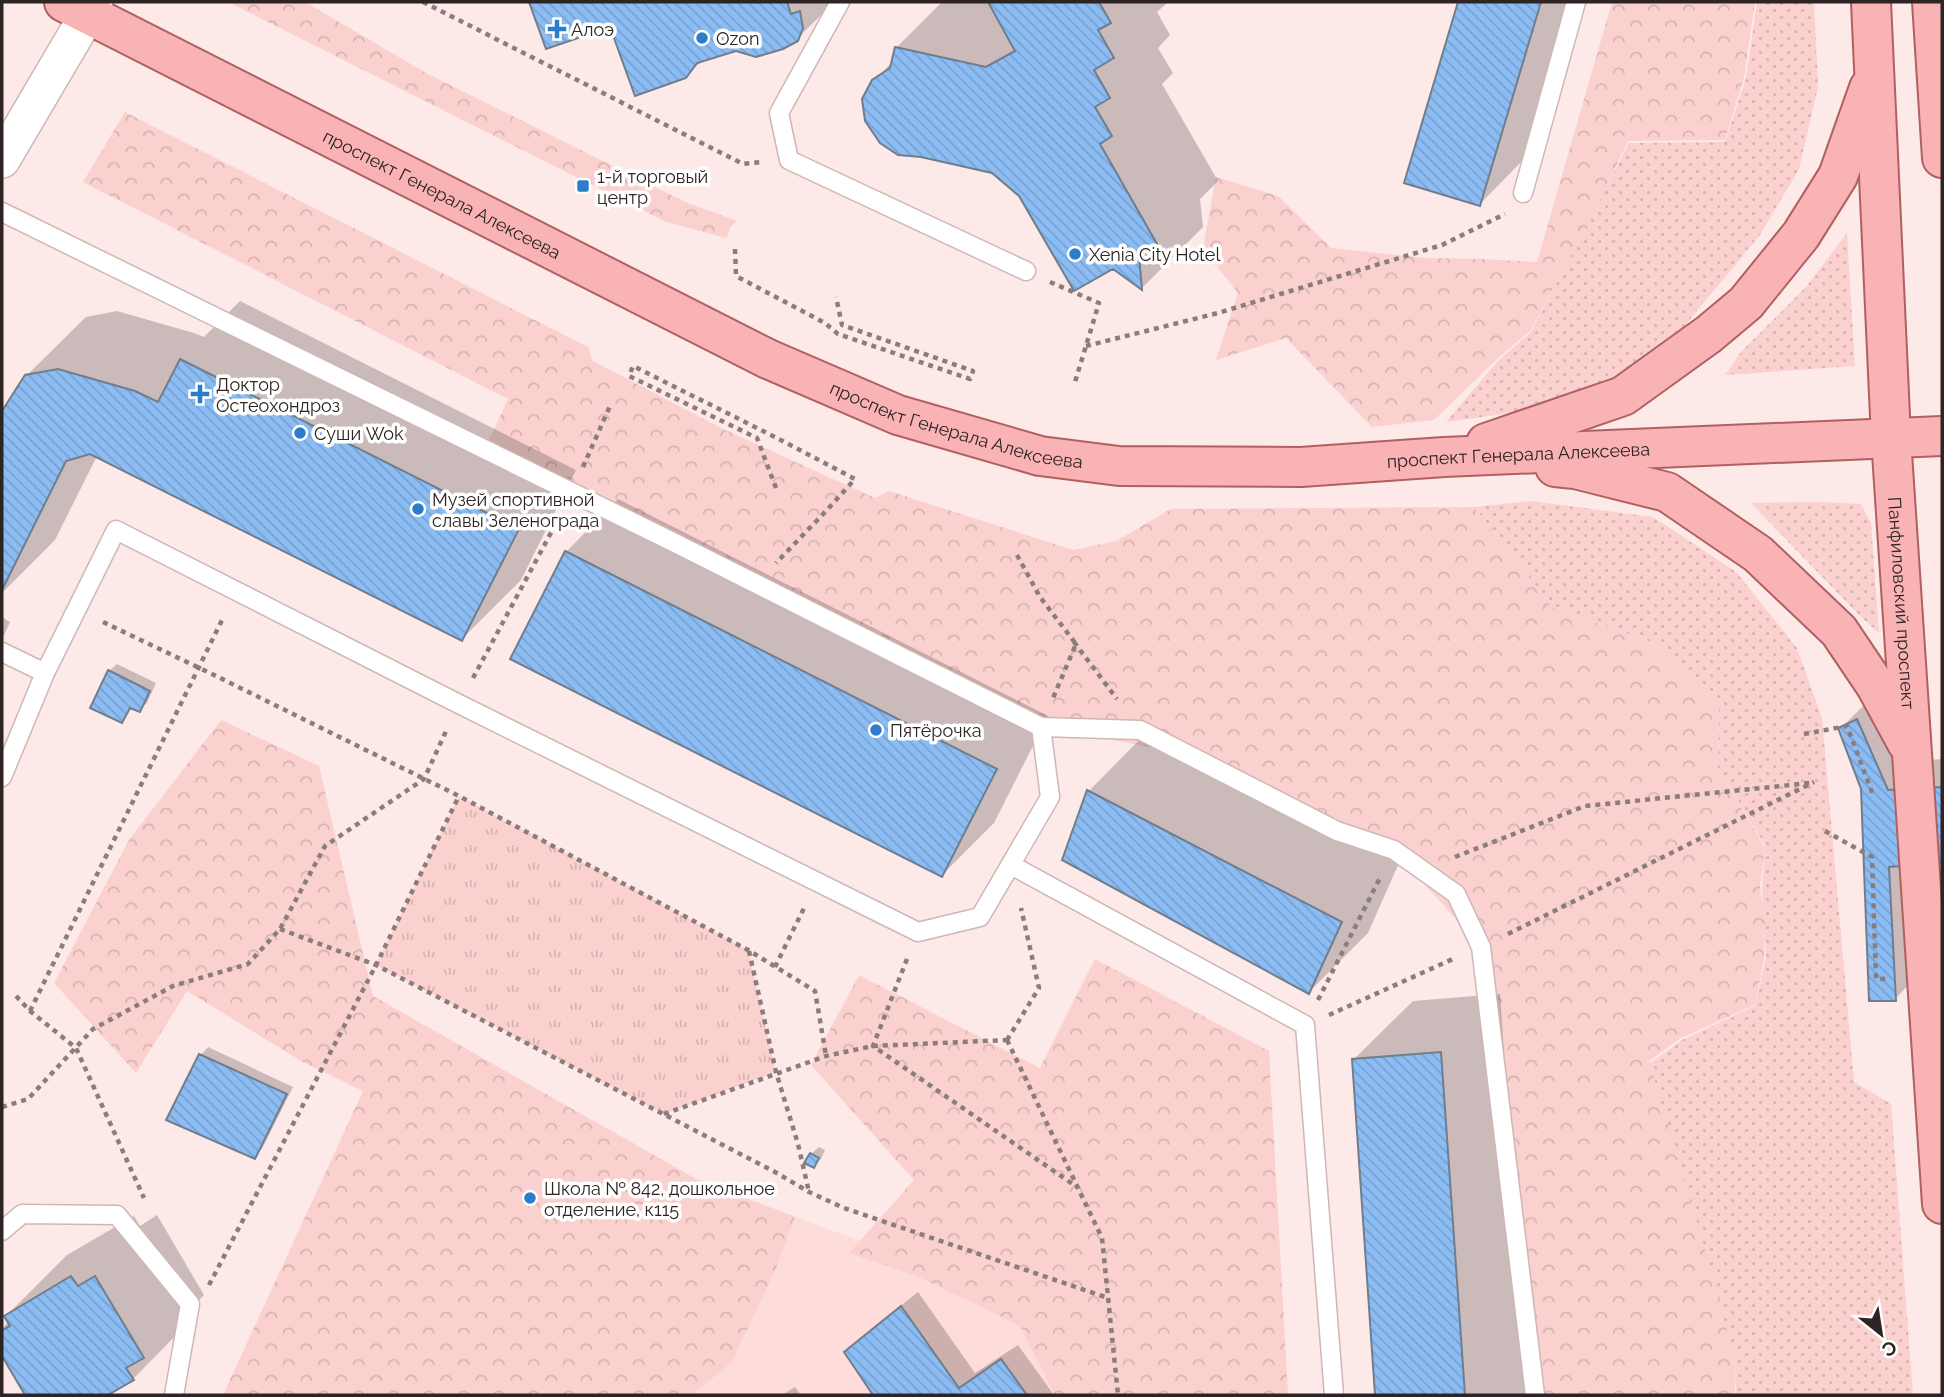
<svg xmlns="http://www.w3.org/2000/svg" width="1944" height="1397" viewBox="0 0 1944 1397" font-family="Raleway,sans-serif">
<style>
.built{fill:#fedcda}
.grass{fill:url(#grass-dots)}
.forest{fill:url(#forest-crowns)}
.park{fill:url(#park-tufts)}
.shadow{fill:#0003}
.building{fill:url(#building-back-hatch);stroke:#707d8c;stroke-width:2}
.lines{fill:none;stroke-linecap:round;stroke-linejoin:round}
.lane-casing{stroke:#cfb7b6;stroke-width:21}
.street-casing{stroke:#cfb7b6;stroke-width:38}
.primary-casing{stroke:#af6061;stroke-width:42}
.path{stroke:#8b7d7c;stroke-width:4.5;stroke-dasharray:5 5;stroke-linecap:butt}
.lane{stroke:#fff;stroke-width:18}
.street{stroke:#fff;stroke-width:35}
.primary{stroke:#f9b3b4;stroke-width:38}
.poi-dot{fill:#2b7ccb;stroke:#fff;stroke-width:2.5}
.labels{text-anchor:middle;dominant-baseline:central;stroke-width:7;stroke-linejoin:round;paint-order:stroke}
.poi-label{font-size:18px;fill:#2d2423;stroke:#fff;text-anchor:start}
.street-label{font-size:18px;fill:#2d2423;stroke:#fff}
</style>
<defs>
<pattern id="grass-dots" width="8" height="8" patternUnits="userSpaceOnUse" patternTransform="scale(1.75)"><rect width="8" height="8" fill="#fad1cf"/><path d="M2 2h.1M6 6h.1" fill="none" stroke="#d7b3b1" stroke-width="1.8" stroke-linecap="round"/></pattern>
<pattern id="forest-crowns" width="20" height="18" patternUnits="userSpaceOnUse" patternTransform="scale(1.75)"><rect width="20" height="18" fill="#fad1cf"/><path d="M2 6a3 3 0 1 1 6 0M12 15a3 3 0 1 1 6 0" fill="none" stroke="#d7b3b1"/></pattern>
<pattern id="park-tufts" width="24" height="20" patternUnits="userSpaceOnUse" patternTransform="scale(1.75)"><rect width="24" height="20" fill="#fad1cf"/><path d="M3 7l-1-3M5 7V3M7 7l1-3M15 17l-1-3M17 17v-4M19 17l1-3" fill="none" stroke="#d7b3b1"/></pattern>
<pattern id="building-back-hatch" width="6" height="6" patternUnits="userSpaceOnUse" patternTransform="scale(1.75)"><rect width="6" height="6" fill="#8bbcf3"/><path d="M-1 5l2 2M0 0l6 6M5-1l2 2" fill="none" stroke="#78a1d0"/></pattern>
</defs>
<rect width="100%" height="100%" fill="#fde9e8"/>
<path class="built" d="M401,1014L696,1179L1078,1323L1087,1395H223Z"/>
<g class="grass">
<path d="M1757,2H1814L1818,87L1799,169L1760,235L1672,341L1582,403L1446,422L1498,361L1531,332L1629,143L1725,142L1746,78Z"/>
<path d="M1847,233L1855,366L1725,375L1741,352L1806,287Z"/>
<path d="M1531,501L1653,517L1736,572L1797,648L1822,718L1854,1082L1891,1104L1913,1395H1736V1364L1649,1064L1682,1040L1755,1006L1766,957L1762,889L1765,845L1718,769L1719,707L1652,642L1552,607L1474,507Z"/>
<path d="M1820,502L1861,504L1871,523L1879,633L1861,617L1751,503Z"/>
</g>
<g class="forest">
<path d="M228,2H305L426,73L685,202L737,221L730,227L727,238L666,222Z"/>
<path d="M1612,2H1755L1744,78L1725,140L1628,141L1589,223L1531,330L1497,359L1434,420L1372,427L1286,338L1216,360L1238,293L1203,249L1216,177L1278,196L1331,248L1425,258L1480,259L1537,262Z"/>
<path d="M125,112L588,347L593,361L723,429L875,498L889,491L1073,550L1116,541L1171,509L1474,507L1552,607L1652,642L1719,707L1718,769L1765,847L1760,887L1765,923L1764,958L1755,1005L1681,1038L1649,1061L1713,1277L1736,1364L1735,1395H1535L1481,947L1394,850L1189,754L1041,727L485,449L508,399L83,182Z"/>
<path d="M221,720L319,766L373,996L696,1179L795,1217L777,1266L732,1362L692,1395H223L363,1091L303,1062L187,991L136,1073L54,983L129,840Z"/>
<path d="M1095,959L1269,1051L1288,1395H1055L1020,1326L917,1276L849,1253L914,1180L811,1065L859,975L1040,1068Z"/>
</g>
<path class="park" d="M459,796L748,950L776,1072L664,1114L376,965Z"/>
<g class="shadow">
<path d="M531,2H834L796,40L736,49L703,60L685,77L611,25L547,47Z"/>
<path d="M942,2H1168L1157,12L1170,35L1158,48L1173,73L1162,84L1218,181L1200,199L1203,227L1142,288L874,81L893,61L896,48Z"/>
<path d="M1460,2H1576L1532,151L1480,204L1407,182Z"/>
<path d="M240,301L576,470L521,580L462,639L97,456L55,540L2,593V415L26,376L86,317L117,311L194,333L204,337Z"/>
<path d="M618,499L1048,716L994,823L942,875L566,552Z"/>
<path d="M2,617L10,622L2,640Z"/>
<path d="M117,664L156,683L147,703L139,710L132,707L121,721L109,671Z"/>
<path d="M1871,698L1918,761L1942,759V862L1920,863L1925,968L1895,999L1863,788L1840,729Z"/>
<path d="M1147,732L1399,863L1368,933L1309,992L1089,791Z"/>
<path d="M1500,994L1527,1395H1377L1354,1059L1413,1001Z"/>
<path d="M208,1047L293,1087L262,1149L254,1157L201,1055Z"/>
<path d="M819,1147L825,1150L821,1159L813,1166L811,1154Z"/>
<path d="M157,1215L204,1295L190,1309L194,1317L133,1379L105,1395H27L2,1353V1329L9,1321L6,1316L67,1255L134,1216L140,1226Z"/>
<path d="M918,1292L975,1373L1018,1345L1054,1395H875L846,1353L862,1337Z"/>
<path d="M795,1387L801,1395H782Z"/>
</g>
<g class="building">
<path d="M529,2H787L791,14L800,11L803,28L798,41L783,49L756,57L736,51L697,63L686,78L635,96L610,27L546,49Z"/>
<path d="M988,2H1099L1111,23L1098,30L1114,58L1094,70L1110,98L1095,107L1112,136L1100,144L1157,244L1139,255L1142,290L1113,269L1074,291L1019,196L992,173L921,157L898,155L880,143L865,121L862,99L872,80L890,68L895,47L986,67L1015,51Z"/>
<path d="M1458,2H1541L1480,206L1404,183Z"/>
<path d="M180,359L519,529L462,641L90,454L66,461L2,590V411L25,375L58,369L135,391L158,402Z"/>
<path d="M565,551L997,769L942,877L510,659Z"/>
<path d="M108,670L150,691L140,712L130,708L122,723L90,708Z"/>
<path d="M1857,719L1888,790L1942,787V863L1889,867L1896,1001H1869L1861,789L1838,728Z"/>
<path d="M1087,790L1342,922L1309,994L1062,860Z"/>
<path d="M1441,1052L1465,1395H1375L1352,1059Z"/>
<path d="M199,1054L287,1094L255,1159L166,1120Z"/>
<path d="M810,1153L819,1158L814,1168L804,1163Z"/>
<path d="M71,1276L78,1286L95,1276L144,1358L126,1368L134,1380L108,1395H25L2,1356V1330L10,1326L4,1316Z"/>
<path d="M901,1306L959,1388L1001,1359L1027,1395H873L844,1352Z"/>
</g>
<g class="lines">
<g class="lane-casing">
<g id="lane">
<path d="M840,2L779,113L789,160L1026,271"/>
<path d="M1523,193L1576,2"/>
<path d="M2,212L673,542L1041,727L1050,797L980,917L918,932L459,704L116,530L45,673L2,777"/>
<path d="M2,652L45,673"/>
<path d="M1041,727L1140,730L1337,831L1394,850L1456,894L1481,947L1535,1395"/>
<path d="M1011,865L1305,1025L1334,1395"/>
<path d="M2,1231L22,1214L117,1215L190,1304L174,1395"/>
</g>
</g>
<g class="street-casing">
<path id="street" d="M2,160L95,2"/>
</g>
<g class="primary-casing">
<g id="primary">
<path id="s1" d="M64,2L768,359L898,415L1040,456L1119,466L1301,467L1444,457L1942,436"/>
<path id="s2" d="M1871,2L1891,438L1942,1204"/>
<path d="M1932,2L1942,158"/>
<path d="M1486,443L1623,396L1709,334L1746,303L1801,235L1838,176L1869,88"/>
<path d="M1555,467L1575,469L1667,492L1758,554L1839,631L1876,686L1907,743"/>
</g>
</g>
<g class="path">
<path d="M423,2L743,164L761,162"/>
<path d="M735,249L736,276L825,323L838,334L970,379L973,371L842,325L836,297"/>
<path d="M1050,282L1099,303L1075,382"/>
<path d="M1086,346L1218,313L1442,245L1505,214"/>
<path d="M583,467L610,406"/>
<path d="M776,488L757,438L629,376L633,366L775,437L855,479L826,511L776,563"/>
<path d="M1017,555L1040,597L1076,644L1053,698"/>
<path d="M103,622L212,674L459,796L748,950L815,991L826,1056"/>
<path d="M1074,642L1117,699"/>
<path d="M473,678L560,516"/>
<path d="M1804,734L1847,726L1873,795"/>
<path d="M1825,831L1872,857L1876,979H1887V977"/>
<path d="M1455,857L1585,806L1810,783"/>
<path d="M280,929L376,965L775,1172L809,1192L844,1208L1108,1298"/>
<path d="M1508,934L1814,782"/>
<path d="M749,951L776,1072L798,1144L809,1192"/>
<path d="M907,959L873,1046L1077,1187"/>
<path d="M775,967L804,908"/>
<path d="M16,996L30,1011L76,1048L144,1198"/>
<path d="M1318,1000L1381,876"/>
<path d="M30,1011L224,616"/>
<path d="M1329,1015L1455,958"/>
<path d="M1007,1040L1102,1238L1118,1395"/>
<path d="M1007,1040L1039,988L1021,908"/>
<path d="M2,1107L28,1099L93,1029L173,986L248,964L280,929L325,846L424,779L447,729"/>
<path d="M664,1114L826,1056L873,1046L1007,1040"/>
<path d="M209,1285L376,965L459,796"/>
</g>
<use href="#lane" class="lane"/>
<use href="#street" class="street"/>
<use href="#primary" class="primary"/>
</g>
<g class="poi-dot">
<path d="M553.5 18.5h7v7h7v7h-7v7h-7v-7h-7v-7h7z"/>
<circle cx="702" cy="38" r="7"/>
<rect x="576" y="179" width="14" height="14" rx="3.5"/>
<circle cx="1075" cy="254" r="7"/>
<path d="M196.5 383.5h7v7h7v7h-7v7h-7v-7h-7v-7h7z"/>
<circle cx="300" cy="433" r="7"/>
<circle cx="418" cy="509" r="7"/>
<circle cx="876" cy="730" r="7"/>
<circle cx="530" cy="1198" r="7"/>
</g>
<g class="labels">
<g class="poi-label">
<text x="571" y="29">Алоэ</text>
<text x="716" y="38">Ozon</text>
<text x="597" y="176">1-й торговый<tspan x="597" dy="21">центр</tspan></text>
<text x="1089" y="254">Xenia City Hotel</text>
<text x="216" y="384">Доктор<tspan x="216" dy="21">Остеохондроз</tspan></text>
<text x="314" y="433">Суши Wok</text>
<text x="432" y="499">Музей спортивной<tspan x="432" dy="21">славы Зеленограда</tspan></text>
<text x="890" y="730">Пятёрочка</text>
<text x="544" y="1188">Школа № 842, дошкольное<tspan x="544" dy="21">отделение, к115</tspan></text>
</g>
<g class="street-label">
<text stroke="none"><textPath href="#s1" startOffset="424">проспект Генерала Алексеева</textPath></text>
<text stroke="none"><textPath href="#s1" startOffset="990">проспект Генерала Алексеева</textPath></text>
<text stroke="none"><textPath href="#s1" startOffset="1558">проспект Генерала Алексеева</textPath></text>
<text stroke="none"><textPath href="#s2" startOffset="602">Панфиловский проспект</textPath></text>
</g>
</g>
<rect width="1944" height="1397" fill="none" stroke="#2d2423" stroke-width="7"/>
<g transform="translate(1881 1334) rotate(150)" stroke="#ffffff" stroke-width="5" paint-order="stroke">
<path d="M0-5L12 26L0 18L-12 26Z" fill="#2d2423"/>
<text y="-10" font-size="19" font-weight="bold" text-anchor="middle" fill="#2d2423">С</text>
</g>
</svg>
